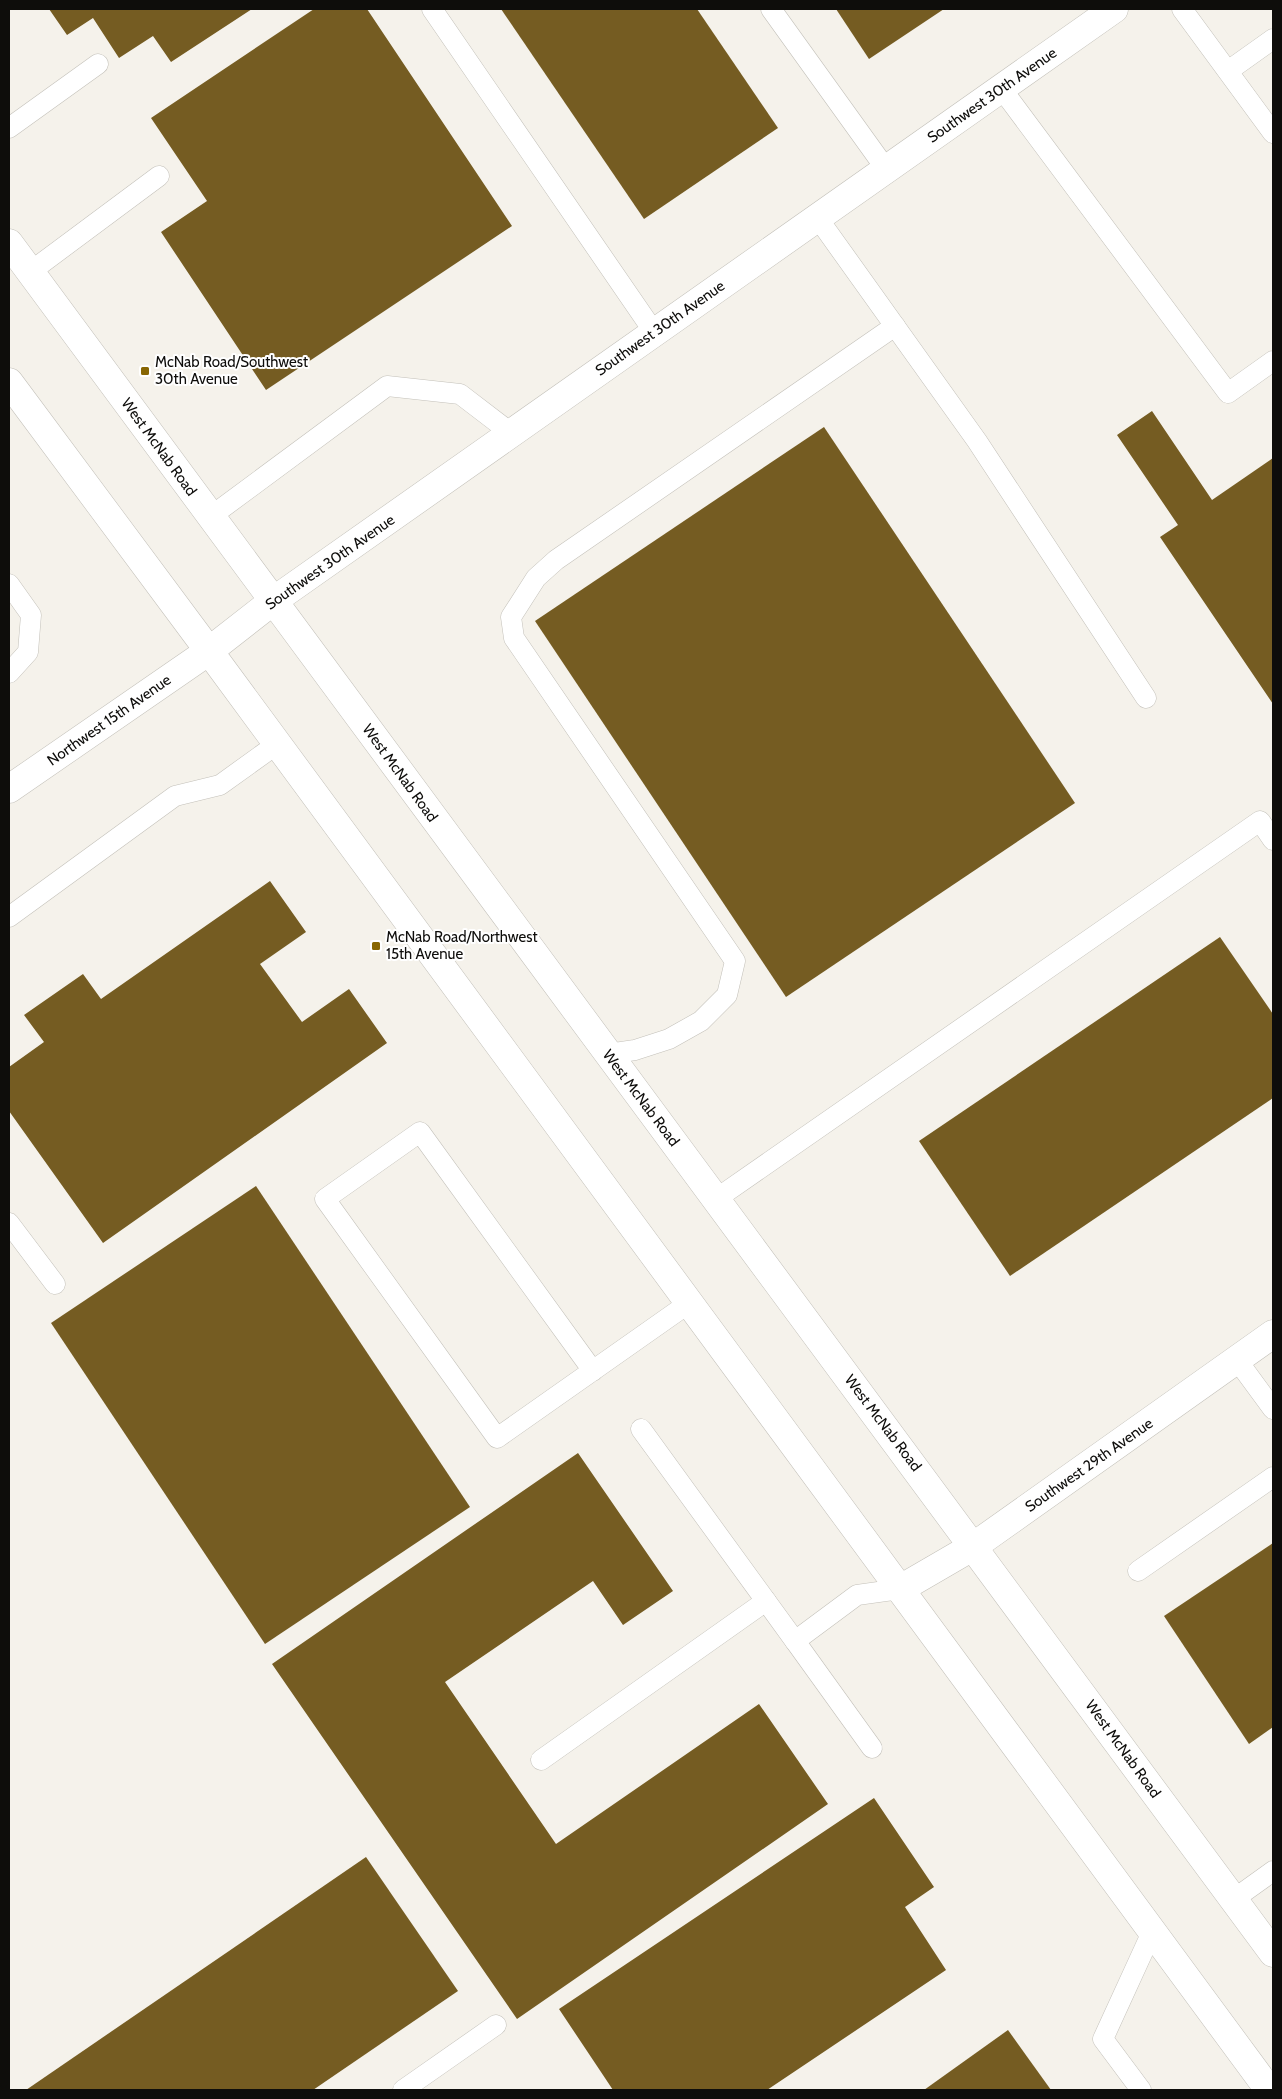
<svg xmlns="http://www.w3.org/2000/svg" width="1282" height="2099" viewBox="0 0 1282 2099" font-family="Cabin,sans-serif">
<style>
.building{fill:#755c22}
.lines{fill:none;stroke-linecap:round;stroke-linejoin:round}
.service-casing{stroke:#c3c0b9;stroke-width:21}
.minor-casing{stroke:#c3c0b9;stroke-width:29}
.secondary-casing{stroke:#c3c0b9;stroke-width:29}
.service{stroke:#fff;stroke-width:20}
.minor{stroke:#fff;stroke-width:28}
.secondary{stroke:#fff;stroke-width:28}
.poi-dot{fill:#886603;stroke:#fff;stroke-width:2}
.labels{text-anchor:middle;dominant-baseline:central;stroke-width:4;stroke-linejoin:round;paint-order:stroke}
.street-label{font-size:15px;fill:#0e0d0b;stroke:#fff}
.poi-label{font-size:15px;fill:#0e0d0b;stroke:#fff;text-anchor:start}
</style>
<rect width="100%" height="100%" fill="#f5f2eb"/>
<g class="building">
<path d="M49,9H252L171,62L153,36L119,58L93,18L67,35Z"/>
<path d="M314,9H367L512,226L266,390L161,232L207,201L151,118Z"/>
<path d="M501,9H697L778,128L644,219Z"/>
<path d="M836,9H944L869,59Z"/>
<path d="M1152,411L1212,500L1273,458V704L1160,537L1178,525L1117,435Z"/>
<path d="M824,427L1075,803L786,997L535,621Z"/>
<path d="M270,881L306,932L260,964L302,1022L349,989L387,1043L103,1243L9,1111V1067L44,1042L24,1015L83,974L101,999Z"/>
<path d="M1220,937L1273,1014V1098L1010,1276L919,1141Z"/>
<path d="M256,1186L470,1507L265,1644L51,1323Z"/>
<path d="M578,1453L673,1591L623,1625L593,1581L445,1682L556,1844L759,1704L828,1804L517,2019L272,1664Z"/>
<path d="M1273,1543V1727L1249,1744L1164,1616Z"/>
<path d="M874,1798L934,1887L905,1907L946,1970L767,2090H613L559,2009Z"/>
<path d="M366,1857L458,1991L313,2090H26Z"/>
<path d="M1008,2030L1051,2090H924Z"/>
</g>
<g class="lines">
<g class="service-casing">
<g id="service">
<path d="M432,9L654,332"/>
<path d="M771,9L886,169"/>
<path d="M1182,9L1273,133"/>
<path d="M1228,71L1273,39"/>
<path d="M1001,88L1228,393L1273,361"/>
<path d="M9,128L98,64"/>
<path d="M817,217L977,441L1146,698"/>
<path d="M30,272L159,176"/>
<path d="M210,517L387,386L460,394L511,433"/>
<path d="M9,584L31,615L28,652L9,673"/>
<path d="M9,917L175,796L220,785L277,744"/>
<path d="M608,1054L635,1050L669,1039L701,1021L727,995L735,961L514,638L511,617L536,578L556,560L895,326"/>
<path d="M716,1199L1260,821L1273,840"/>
<path d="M9,1223L55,1284"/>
<path d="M1237,1360L1273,1409"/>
<path d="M593,1371L420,1132L325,1199L497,1438L689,1303"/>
<path d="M641,1429L795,1641L857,1595L900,1589"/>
<path d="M1138,1571L1273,1477"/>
<path d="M795,1641L872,1748"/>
<path d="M541,1760L766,1601"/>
<path d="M1234,1899L1273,1871"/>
<path d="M403,2090L496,2025"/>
<path d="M1141,2090L1103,2039L1152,1932"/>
</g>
</g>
<g class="minor-casing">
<g id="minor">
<path d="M9,789L209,651L273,601L1114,9"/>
<path d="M900,1589L974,1546L1273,1334"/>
</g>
</g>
<g class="secondary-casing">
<g id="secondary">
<path d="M9,243C427,815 855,1381 1273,1953"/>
<path d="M9,382L209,651L1269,2090"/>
</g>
</g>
<use href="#service" class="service"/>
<use href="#minor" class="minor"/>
<use href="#secondary" class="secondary"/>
</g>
<g class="poi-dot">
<rect x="140" y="366" width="10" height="10" rx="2.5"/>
<rect x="371" y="941" width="10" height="10" rx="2.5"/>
</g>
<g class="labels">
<g class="street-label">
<text transform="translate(992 95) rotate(-35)">Southwest 30th Avenue</text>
<text transform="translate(660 328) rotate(-35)">Southwest 30th Avenue</text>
<text transform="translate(159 447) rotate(54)">West McNab Road</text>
<text transform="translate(330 562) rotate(-35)">Southwest 30th Avenue</text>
<text transform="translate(109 720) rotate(-35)">Northwest 15th Avenue</text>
<text transform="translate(400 773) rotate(54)">West McNab Road</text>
<text transform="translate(641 1098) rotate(53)">West McNab Road</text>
<text transform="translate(883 1423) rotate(53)">West McNab Road</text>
<text transform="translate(1089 1465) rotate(-35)">Southwest 29th Avenue</text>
<text transform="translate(1123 1749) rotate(54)">West McNab Road</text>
</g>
<g class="poi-label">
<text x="155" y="362">McNab Road/Southwest<tspan x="155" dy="17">30th Avenue</tspan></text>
<text x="386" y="937">McNab Road/Northwest<tspan x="386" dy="17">15th Avenue</tspan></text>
</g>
</g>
<rect width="1282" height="2099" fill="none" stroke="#0e0d0b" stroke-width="20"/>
</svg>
